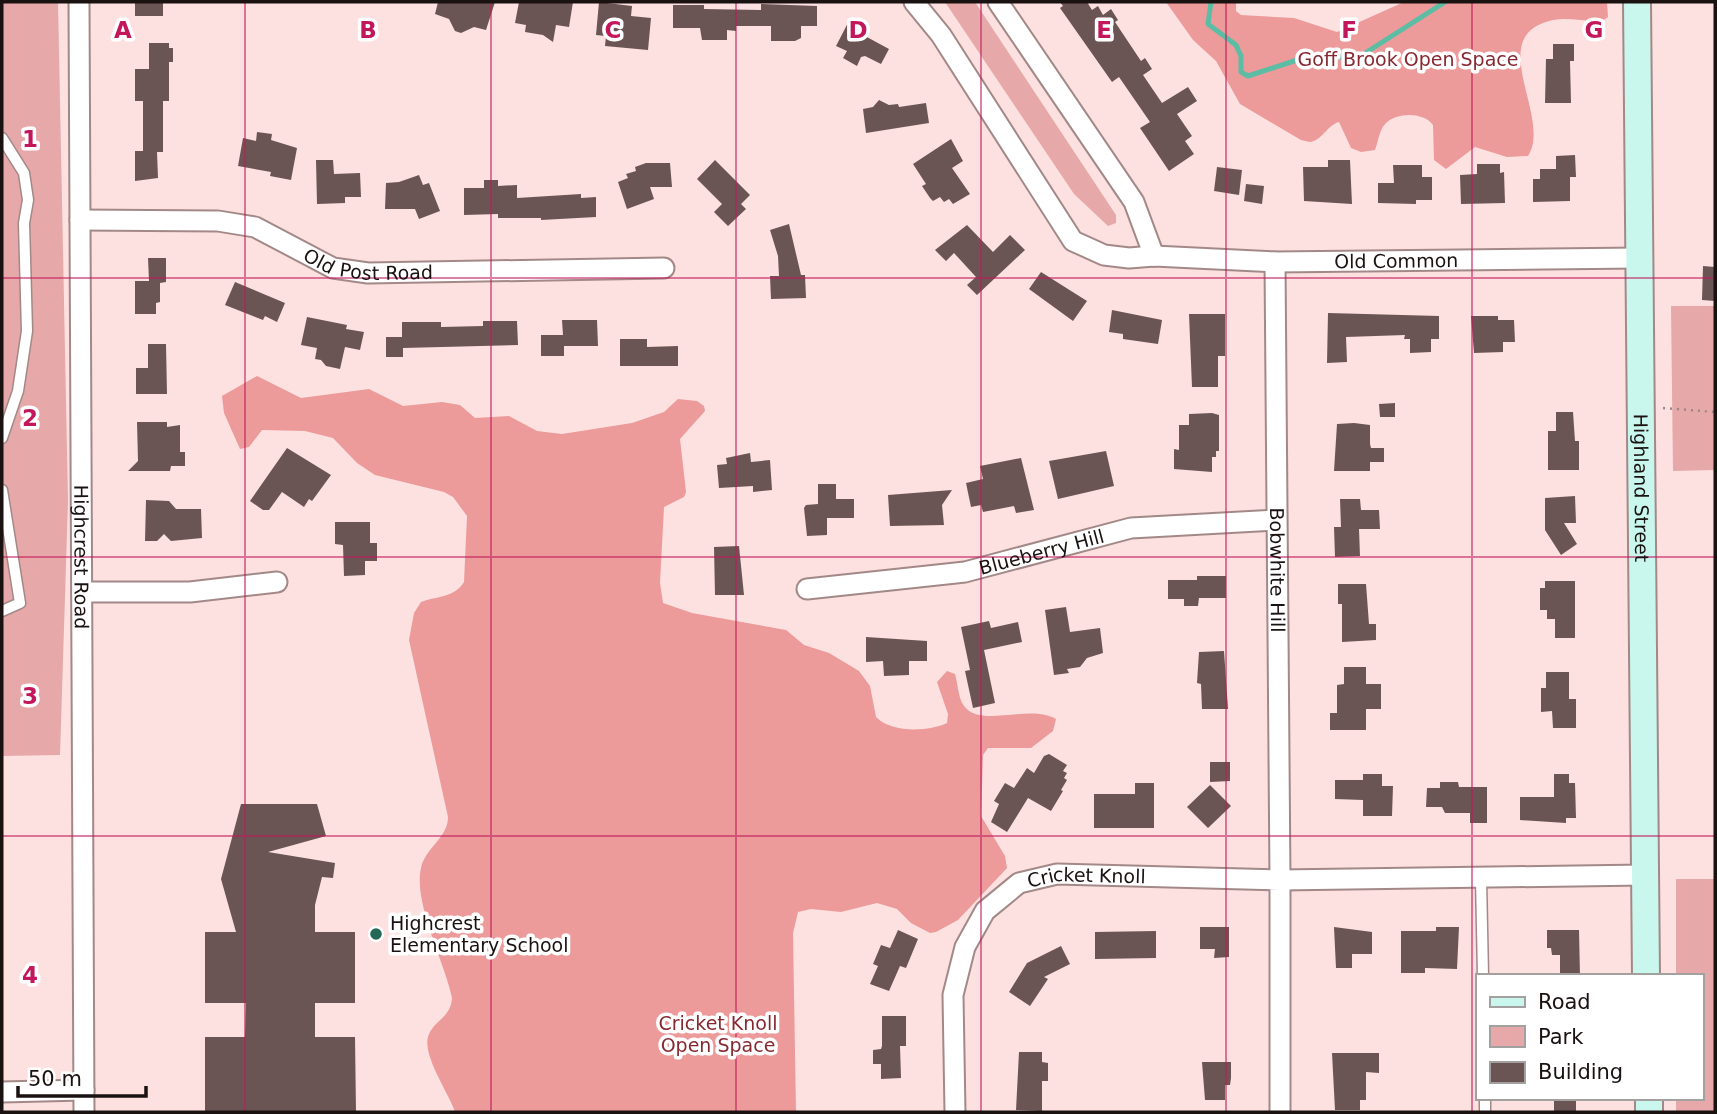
<svg xmlns="http://www.w3.org/2000/svg" width="1717" height="1114" viewBox="0 0 1717 1114" font-family="'DejaVu Sans',sans-serif">
<style>
.green{fill:#e6a8a8}
.forest{fill:#ec9a9a}
.lines{fill:none;stroke-linecap:round;stroke-linejoin:round}
.stream{stroke:#5cbda5;stroke-width:5}
.building{fill:#6b5554}
.lane-casing{stroke:#a28988;stroke-width:13}
.street-casing{stroke:#a28988;stroke-width:23}
.secondary-casing{stroke:#a28988;stroke-width:30}
.path{stroke:#9a8787;stroke-width:2.5;stroke-dasharray:2 5;stroke-linecap:butt}
.lane{stroke:#fff;stroke-width:10}
.street{stroke:#fff;stroke-width:19}
.secondary{stroke:#caf7ed;stroke-width:26}
.grid{fill:none;stroke:#c2185b;stroke-width:2;stroke-opacity:0.55}
.poi-dot{fill:#236757;stroke:#fff;stroke-width:2.5}
.labels{text-anchor:middle;dominant-baseline:central;stroke-width:7;stroke-linejoin:round;paint-order:stroke}
.park-label{font-size:19px;fill:#872831;stroke:#fff}
.street-label{font-size:19px;fill:#1a1111;stroke:#fff}
.poi-label{font-size:19px;fill:#1a1111;stroke:#fff;text-anchor:start}
.grid-label{font-size:23px;text-anchor:middle;font-weight:bold;fill:#c2185b;stroke:#fff;stroke-width:7;stroke-linejoin:round;paint-order:stroke}
</style>
<rect width="100%" height="100%" fill="#fce1e0"/>
<g class="green">
<path d="M2,2H58L68,501L60,755L2,756Z"/>
<path d="M945,2H975L1116,215V223L1108,226L1074,194Z"/>
<path d="M1671,306H1715V470L1673,471Z"/>
<path d="M1676,879H1715V1112H1676V1098H1701V976H1676Z"/>
</g>
<g class="forest">
<path d="M1166,2H1236V11L1241,15L1294,18L1337,32L1404,2H1607L1608,17L1602,21C1586,22 1568,17 1553,20C1482,35 1553,117 1528,156L1507,157L1475,147L1446,169L1434,160L1433,125C1424,112 1397,112 1386,123C1379,130 1378,142 1375,150L1361,152L1351,148L1339,122C1326,126 1323,140 1310,142L1301,140L1240,104L1216,61L1193,40Z"/>
<path d="M257,376L301,398L369,389L403,406L442,402L460,405L475,418L509,416L537,431L562,434L632,423L664,412L678,399L697,401L704,406L705,411L680,439L686,492L684,497L664,507L660,583L663,603L692,613L786,630L804,645L829,653L859,671L870,686L876,717C891,733 928,732 947,723L948,714L937,682L947,671L955,674C958,684 958,698 964,706C981,729 1030,703 1056,719L1053,731L1031,748H988L983,755L981,816L1005,856L1007,868L958,920L936,932L930,933L911,923L897,909L877,903L841,912L811,909L798,912L793,933L796,1112H455C449,1093 420,1053 429,1034C436,1019 451,1017 452,998C445,963 413,903 421,868C425,848 448,838 448,817L409,640L414,613L421,602C437,596 454,598 464,582L467,516L453,497L444,492L375,475L357,463L333,438L305,431L262,430L249,447L240,449L224,413L222,396Z"/>
</g>
<g class="lines">
<path class="stream" d="M1211,2L1208,24L1236,45L1241,56V72L1248,76L1306,57H1359L1445,2"/>
</g>
<g class="building">
<rect x="135" y="2" width="28" height="14"/>
<path d="M438,2H495L486,30L474,27L461,33L455,31L449,19L435,14Z"/>
<path d="M519,2H573L569,27L556,25L553,42L543,35L525,32L526,25L515,23Z"/>
<path d="M599,2L632,6L631,16L651,18L648,50L605,46L606,36L596,35Z"/>
<path d="M1060,2H1087L1092,10L1098,6L1103,15L1111,9L1118,20L1115,22L1141,61L1145,58L1152,69L1143,75L1162,103L1188,87L1197,101L1177,114L1192,136L1185,141L1194,154L1169,171L1140,128L1150,122L1119,77L1112,82L1060,8L1063,6Z"/>
<path d="M761,4L817,6V26H801V38L795,41H771V26H736V31L727,30V40H702L700,28H673V5H704V9L761,10Z"/>
<path d="M850,19L869,29L865,36L889,49L881,64L865,56L861,57L857,66L843,58L847,51L836,46Z"/>
<path d="M149,43H169V48H173V62H169V101H163V152H157L158,178L135,181V151H143V101H135V69H149Z"/>
<path d="M1553,44H1574V61H1570L1571,103H1545L1546,59H1553Z"/>
<path d="M879,100L889,105L898,104L899,107L926,103L929,123L866,133L863,109L873,107Z"/>
<path d="M257,132L272,134L271,140L297,148L291,180L270,176L271,172L238,166L243,138L256,141Z"/>
<path d="M951,139L963,161L952,168L970,194L953,204L949,199L944,202L940,197L933,201L930,198L922,186L926,184L913,164Z"/>
<path d="M1575,155L1576,177H1570V201L1533,202V179H1540V169H1556V156Z"/>
<path d="M316,160H333L334,174L360,173L361,197H345V203L317,204Z"/>
<path d="M715,160L750,195L741,204L746,209L728,226L714,212L722,204L697,179Z"/>
<path d="M1328,160H1350L1352,204L1304,201L1303,167H1328Z"/>
<path d="M646,163H670L672,187H650L654,199L627,209L618,182L628,178L626,174L636,171L635,167Z"/>
<path d="M1477,164H1500V173L1504,172L1505,203L1461,204L1460,175L1477,174Z"/>
<path d="M1393,165H1422V177H1432V200H1416V204L1378,203V183H1394Z"/>
<path d="M1217,167L1242,170L1239,195L1214,191Z"/>
<path d="M419,175L423,185L429,183L440,211L419,219L415,209H385L386,183L399,182Z"/>
<path d="M484,180H498V186L517,185V198L581,194V198L596,197V217L541,220V218H498V214L464,215V188H484Z"/>
<path d="M1246,184L1264,186L1262,204L1244,201Z"/>
<path d="M789,224L801,275H805L806,298L771,299L770,276H779L778,256L770,230Z"/>
<path d="M967,225L993,252L1010,235L1025,250L977,295L967,285L976,277L954,253L946,261L935,250Z"/>
<path d="M148,258H166V282L160,283V302L156,303V314H135V281H149Z"/>
<path d="M1703,266L1715,267V301L1702,300Z"/>
<path d="M1041,272L1087,301L1073,321L1029,289Z"/>
<path d="M235,282L285,303L277,322L265,316L263,320L225,305Z"/>
<path d="M1112,310L1162,320L1158,344L1123,339V334L1109,332Z"/>
<path d="M1328,313L1439,316V339H1431V352L1410,353V339H1404L1405,335L1346,337L1347,362L1327,363Z"/>
<path d="M1189,314H1225V356H1218V387H1192Z"/>
<path d="M1471,316H1498V320H1514L1515,342H1503V352L1474,353Z"/>
<path d="M307,317L347,325L346,329L364,332L360,350L345,347L340,369L326,366L321,360L315,359L317,348L301,345Z"/>
<path d="M562,320H597L598,346H564V356H541V335H563Z"/>
<path d="M483,321H517L518,345L403,348V357H386V337H402V322H441V327L483,326Z"/>
<path d="M620,339H647V347L678,346V366H620Z"/>
<path d="M148,344H166L167,394H136V368H148Z"/>
<path d="M1395,403V417H1380L1379,404Z"/>
<path d="M1556,412H1573L1575,441H1579V470H1548V431H1556Z"/>
<path d="M1212,413L1219,415V451H1216V457H1212V472L1174,469V449L1179,450V425H1189V414Z"/>
<path d="M137,422H167V427L180,425V452H185V466H171L170,471H128L138,461Z"/>
<path d="M1354,423L1370,425V444L1371,448H1384V462H1370V471H1334L1337,424Z"/>
<path d="M287,448L331,475L312,501L309,499L304,507L282,492L269,510H263L250,501Z"/>
<path d="M1106,451L1114,486L1058,499L1049,461Z"/>
<path d="M750,453L751,462L770,460L772,490L753,492V486L719,488L717,465L727,464L726,458Z"/>
<path d="M1021,458L1034,510L1016,513L1014,506L983,512L981,505L971,507L966,483L983,479L980,466Z"/>
<path d="M818,484H836V499H854V518H827V535L807,536L804,508L806,505L818,504Z"/>
<path d="M952,490L942,505L944,525L890,526L888,495Z"/>
<path d="M1575,496L1576,523H1564L1577,544L1561,555L1545,530V498Z"/>
<path d="M1340,499H1360L1361,510H1379L1380,529H1359L1360,556L1335,557L1334,527H1341Z"/>
<path d="M146,500L169,501L176,509H201L202,538L171,541L164,534L157,541H145Z"/>
<path d="M335,522H370V543H377V561H365V575L344,576L343,545L335,544Z"/>
<path d="M739,546L744,595H715L714,547Z"/>
<path d="M1197,576H1226V598H1199L1198,606H1184V599H1168V580H1197Z"/>
<path d="M1545,581H1575V638H1555V619H1547V610H1540V588H1545Z"/>
<path d="M1338,584H1366L1369,624H1376V640L1342,642V604H1338Z"/>
<path d="M1066,607L1070,632L1100,628L1103,653L1087,658L1080,667L1067,669L1069,673L1054,675L1045,610Z"/>
<path d="M989,621L991,628L1018,622L1022,642L984,650L995,703L973,708L965,671L970,670L961,627Z"/>
<path d="M866,637L927,641V661H909V675L884,676L883,661L866,662Z"/>
<path d="M1224,651L1228,709H1202L1201,684L1197,683L1199,652Z"/>
<path d="M1344,667H1366V684H1381V709H1366V730H1330V713H1337V685L1344,684Z"/>
<path d="M1546,672H1569V699H1576V728H1553L1552,711L1541,712V688H1546Z"/>
<path d="M1049,754L1067,765L1063,771L1067,773L1064,778L1067,780L1061,790L1063,791L1051,811L1028,798L1007,832L991,822L999,804L994,801L1005,783L1014,788L1027,768L1034,773L1044,756Z"/>
<path d="M1210,762H1230V781L1210,782Z"/>
<path d="M1363,774H1382V786H1393L1392,816H1363V800L1335,799V780H1363Z"/>
<path d="M1554,774H1569V783H1575L1576,818H1566V823L1520,820V797H1554Z"/>
<path d="M1440,782H1458L1459,787H1487V823H1470V813H1445L1442,807H1426L1427,788H1440Z"/>
<path d="M1135,783H1154V828H1094V794H1135Z"/>
<path d="M1210,785L1231,806L1208,828L1187,807Z"/>
<path d="M241,804H317L326,836L268,852L335,863L333,878L322,877L315,905V932H355V1003H315V1037H355L356,1112H205V1037H245L246,1003H205V932H236L221,879Z"/>
<path d="M1200,927H1229V957L1214,958L1215,949H1200Z"/>
<path d="M1334,927L1372,932V954H1352V968H1336Z"/>
<path d="M1436,927H1459L1457,969L1425,968V973H1401V931H1436Z"/>
<path d="M898,930L918,939L906,968L900,966L889,991L870,984L878,966L873,964L881,945L890,948Z"/>
<path d="M1547,930H1579L1580,976H1560V955H1552L1551,948H1547Z"/>
<path d="M1156,931V958L1095,959V932Z"/>
<path d="M1061,946L1070,964L1044,977L1048,979L1030,1006L1009,992L1027,963Z"/>
<path d="M882,1016H906V1046H900L901,1078L881,1079V1064H873V1050L881,1049L882,1046Z"/>
<path d="M1019,1052H1042V1062L1048,1063V1081H1042V1111L1016,1110Z"/>
<path d="M1332,1053H1379V1073L1366,1072V1100H1360V1110H1335Z"/>
<path d="M1202,1062H1231V1078L1230,1085H1225V1100H1205Z"/>
<rect x="1554" y="1098" width="22" height="14"/>
</g>
<g class="lines">
<g class="lane-casing">
<g id="lane">
<path d="M2,138L24,173L28,200L24,223L27,331L18,391L2,438"/>
<path d="M2,490L20,603L2,611"/>
<path d="M1481,879L1483,976"/>
<path d="M1485,1098V1112"/>
</g>
</g>
<g class="street-casing">
<g id="street">
<path id="s1" d="M79,2L84,1112"/>
<path id="s2" d="M914,2L941,35L1073,241L1104,255L1129,258L1154,256L1275,262L1638,258"/>
<path d="M998,2L1134,202L1154,256"/>
<path id="s3" d="M80,220L218,221L255,227L333,268L368,273L664,268"/>
<path id="s4" d="M1275,262L1280,880L1644,875"/>
<path id="s5" d="M807,589L965,572L1131,528L1276,520"/>
<path d="M82,592H190L277,582"/>
<path d="M2,1092L84,1090"/>
<path id="s6" d="M955,1112L953,995L965,947L985,911L1019,883L1057,874L1280,880V1112"/>
</g>
</g>
<g class="secondary-casing">
<g id="secondary">
<path id="s7" d="M1637,2L1646,976"/>
<path d="M1649,1098V1112"/>
</g>
</g>
<path class="path" d="M1663,408L1715,412"/>
<use href="#lane" class="lane"/>
<use href="#street" class="street"/>
<use href="#secondary" class="secondary"/>
</g>
<path class="grid" d="M245,2V1112M491,2V1112M736,2V1112M981,2V1112M1226,2V1112M1472,2V1112M2,278H1715M2,557H1715M2,836H1715"/>
<circle class="poi-dot" cx="376" cy="934" r="7"/>
<g class="labels">
<g class="park-label">
<text x="1408" y="59">Goff Brook Open Space</text>
<text x="718" y="1023">Cricket Knoll<tspan x="718" dy="22">Open Space</tspan></text>
</g>
<g class="street-label">
<text stroke="none"><textPath href="#s3" startOffset="298">Old Post Road</textPath></text>
<text stroke="none"><textPath href="#s2" startOffset="614">Old Common</textPath></text>
<text stroke="none"><textPath href="#s7" startOffset="486">Highland Street</textPath></text>
<text stroke="none"><textPath href="#s5" startOffset="238">Blueberry Hill</textPath></text>
<text stroke="none"><textPath href="#s1" startOffset="555">Highcrest Road</textPath></text>
<text stroke="none"><textPath href="#s4" startOffset="308">Bobwhite Hill</textPath></text>
<text stroke="none"><textPath href="#s6" startOffset="320">Cricket Knoll</textPath></text>
</g>
<g class="poi-label">
<text x="390" y="923">Highcrest<tspan x="390" dy="22">Elementary School</tspan></text>
</g>
</g>
<g class="grid-label">
<text x="123" y="38">A</text>
<text x="368" y="38">B</text>
<text x="613" y="38">C</text>
<text x="858" y="38">D</text>
<text x="1104" y="38">E</text>
<text x="1349" y="38">F</text>
<text x="1594" y="38">G</text>
<text x="30" y="147">1</text>
<text x="30" y="426">2</text>
<text x="30" y="704">3</text>
<text x="30" y="983">4</text>
</g>
<rect width="1717" height="1114" fill="none" stroke="#1a1111" stroke-width="7"/>
<rect x="1476" y="974" width="228" height="126" fill="#ffffff" stroke="#a3a0a0" stroke-width="2"/>
<rect x="1490" y="997" width="35" height="10" fill="#caf7ed" stroke="#a3a0a0" stroke-width="2"/>
<text x="1538" y="1009" font-size="21" fill="#1a1111">Road</text>
<rect x="1490" y="1026" width="35" height="21" fill="#e6a8a8" stroke="#a3a0a0" stroke-width="2"/>
<text x="1538" y="1044" font-size="21" fill="#1a1111">Park</text>
<rect x="1490" y="1062" width="35" height="21" fill="#6b5554" stroke="#a3a0a0" stroke-width="2"/>
<text x="1538" y="1079" font-size="21" fill="#1a1111">Building</text>
<path d="M18 1086v10h128v-10" fill="none" stroke="#1a1111" stroke-width="3.5"/>
<text x="28" y="1086" font-size="21" fill="#1a1111" stroke="#ffffff" stroke-width="5" paint-order="stroke">50 m</text>
</svg>
